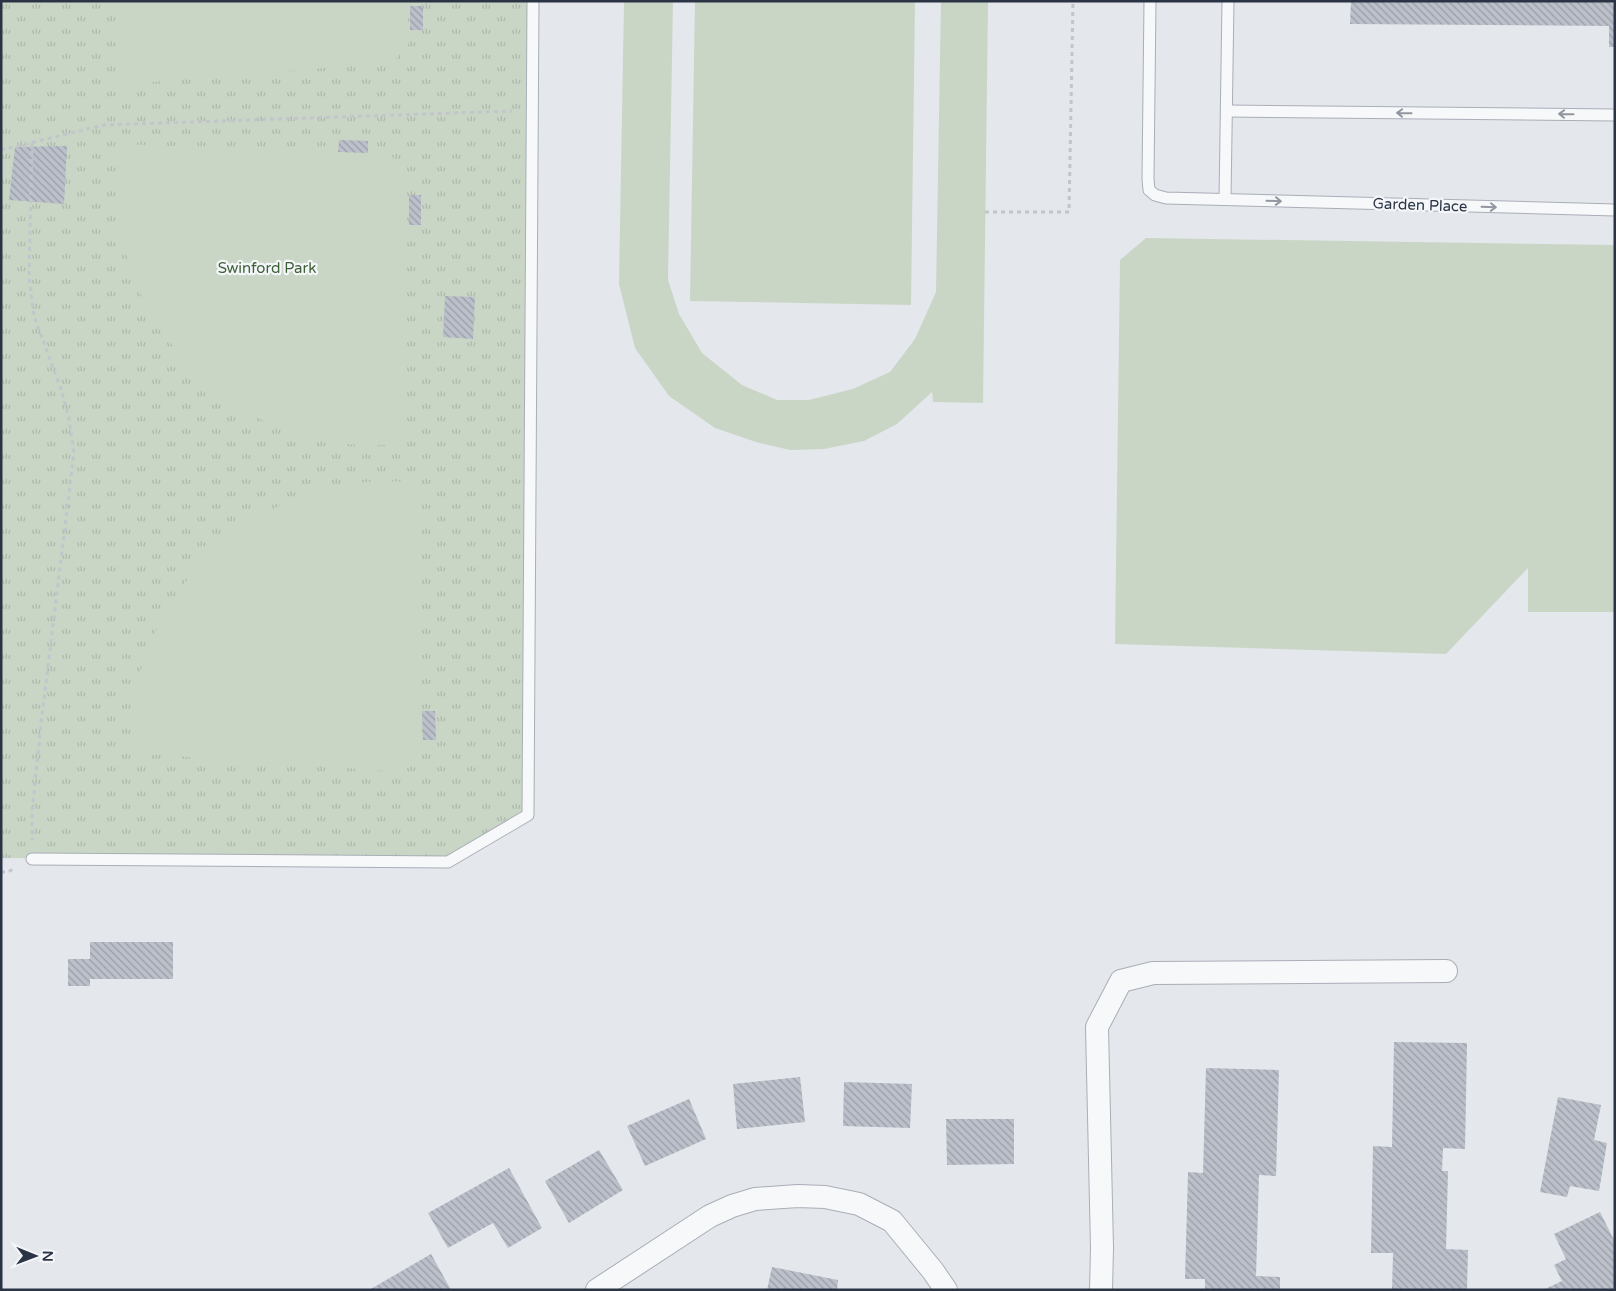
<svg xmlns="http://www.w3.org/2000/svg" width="1616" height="1291" viewBox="0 0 1616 1291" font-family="'Varela Round',sans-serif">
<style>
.park{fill:url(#park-tufts)}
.pitch{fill:#c9d6c5}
.building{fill:url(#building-back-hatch)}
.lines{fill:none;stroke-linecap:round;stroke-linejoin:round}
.service-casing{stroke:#a9aeb7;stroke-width:13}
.minor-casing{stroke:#a9aeb7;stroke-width:24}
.path{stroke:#c2c5cb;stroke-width:3;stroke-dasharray:4 4;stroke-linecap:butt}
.service{stroke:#f7f8fa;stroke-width:11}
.minor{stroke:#f7f8fa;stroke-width:22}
.oneway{stroke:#9196a0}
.labels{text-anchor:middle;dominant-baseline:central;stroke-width:4.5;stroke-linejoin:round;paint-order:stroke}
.street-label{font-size:15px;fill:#2b3445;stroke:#f4f6f9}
.park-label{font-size:15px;fill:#3f6138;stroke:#f4f6f9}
</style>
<defs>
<pattern id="park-tufts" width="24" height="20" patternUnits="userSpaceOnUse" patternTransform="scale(1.25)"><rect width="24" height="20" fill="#c9d6c5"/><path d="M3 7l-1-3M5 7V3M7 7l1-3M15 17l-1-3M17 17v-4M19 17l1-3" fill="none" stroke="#adb8ab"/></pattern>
<pattern id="building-back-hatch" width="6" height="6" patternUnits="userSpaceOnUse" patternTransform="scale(1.25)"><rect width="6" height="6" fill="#bbc0ca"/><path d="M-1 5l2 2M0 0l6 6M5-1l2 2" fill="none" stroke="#989da6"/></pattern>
</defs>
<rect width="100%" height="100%" fill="#e4e7ec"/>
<path class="park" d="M1,1H533L528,815L448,862L1,858Z"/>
<g class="pitch">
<path d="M120,1H408V44L393,62L118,85V16Z"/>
<path d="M624,1H673L668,280L679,314L702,353L742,385L777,400H809L853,389L890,372L915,339L936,292L941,1H988L983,403L933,402L932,392L897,424L864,441L824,449L790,450L756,442L715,428L669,396L635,348L619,284Z"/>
<path d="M695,1H915L911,305L690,301Z"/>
<path d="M120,144L390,154L407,176L406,444C376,446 346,446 316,439C213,417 132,322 119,219C115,194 118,169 120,144Z"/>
<path d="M1146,238L1615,245V612H1528V568L1446,654L1115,644L1120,260Z"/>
<path d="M378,481L416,482L422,755L402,772L133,753C132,728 133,702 139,677C160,592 227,521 310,493C332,486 355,483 378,481Z"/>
</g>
<g class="building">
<path d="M1351,1H1615V47H1609V26L1350,24Z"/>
<rect x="410" y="6" width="13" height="24"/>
<path d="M339,140L368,141V153L338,152Z"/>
<path d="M67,146L64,204L9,200L15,147Z"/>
<rect x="409" y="195" width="12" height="30"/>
<path d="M445,296L475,297L473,339L443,337Z"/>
<path d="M422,711H435L436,740H423Z"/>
<path d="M90,942H173V979H90V986H68V959H90Z"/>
<path d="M1394,1042L1467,1043L1465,1149L1443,1148L1442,1171H1448L1446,1249L1468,1250L1467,1290H1392L1393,1253H1371L1373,1146L1392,1147Z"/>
<path d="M1206,1068L1279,1070L1276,1176L1259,1175L1256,1276L1280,1277V1290H1205V1279H1185L1188,1172L1203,1173Z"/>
<path d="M800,1077L805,1122L737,1129L733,1084Z"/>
<path d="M844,1082L912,1084L910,1128L843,1126Z"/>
<path d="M1558,1097L1601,1105L1594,1140L1607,1143L1599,1191L1570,1186L1567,1197L1540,1192Z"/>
<path d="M689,1099L706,1139L645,1166L627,1126Z"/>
<path d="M946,1119H1014V1164L947,1165Z"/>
<path d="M599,1150L623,1190L569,1223L545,1181Z"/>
<path d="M509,1168L542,1228L508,1248L493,1223L448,1248L428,1213Z"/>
<path d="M1600,1212L1615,1242V1290H1543L1562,1281L1554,1265L1566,1259L1554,1234Z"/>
<path d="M431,1254L451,1290H369Z"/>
<path d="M772,1267L838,1280L837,1290H767Z"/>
</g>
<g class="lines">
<g class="service-casing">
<g id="service">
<path d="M1150,1L1148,179L1149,190L1155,195L1166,198L1615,210"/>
<path d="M1227,111L1615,115"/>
<path d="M1225,199L1228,1"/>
<path d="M32,859L448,862L528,815L533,1"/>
</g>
</g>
<g class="minor-casing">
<g id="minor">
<path d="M597,1290L710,1216L732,1206L755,1199L798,1196L825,1197L859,1204L892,1221L933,1271L946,1290"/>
<path d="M1101,1290L1102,1248L1097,1027L1121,981L1153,973L1446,971"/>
</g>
</g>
<g class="path">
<path d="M32,143L29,277L34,316L61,389L69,419L74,453L41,724L32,813V840"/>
<path d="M1,150L104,125L512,111"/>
<path d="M985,212H1069L1073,1"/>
<path d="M1,872H8L15,868"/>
</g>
<use href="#service" class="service"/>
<use href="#minor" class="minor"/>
</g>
<defs><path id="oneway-shaft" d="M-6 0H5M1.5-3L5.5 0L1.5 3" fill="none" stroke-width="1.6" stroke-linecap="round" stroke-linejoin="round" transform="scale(1.25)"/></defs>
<g class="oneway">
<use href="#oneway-shaft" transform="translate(1404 113) rotate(-179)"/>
<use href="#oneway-shaft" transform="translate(1566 114) rotate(-179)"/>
<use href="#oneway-shaft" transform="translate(1274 201) rotate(2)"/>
<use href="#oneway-shaft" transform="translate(1489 207) rotate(2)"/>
</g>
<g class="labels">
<g class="street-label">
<text transform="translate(1420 205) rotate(2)">Garden Place</text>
</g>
<g class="park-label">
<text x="267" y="268">Swinford Park</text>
</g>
</g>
<rect width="1616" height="1291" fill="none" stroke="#2b3445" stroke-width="5"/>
<g transform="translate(35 1256) rotate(91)" stroke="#f4f6f9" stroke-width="4" paint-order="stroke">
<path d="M0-4L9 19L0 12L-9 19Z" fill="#2b3445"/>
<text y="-8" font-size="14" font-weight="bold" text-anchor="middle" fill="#2b3445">N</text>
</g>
</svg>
